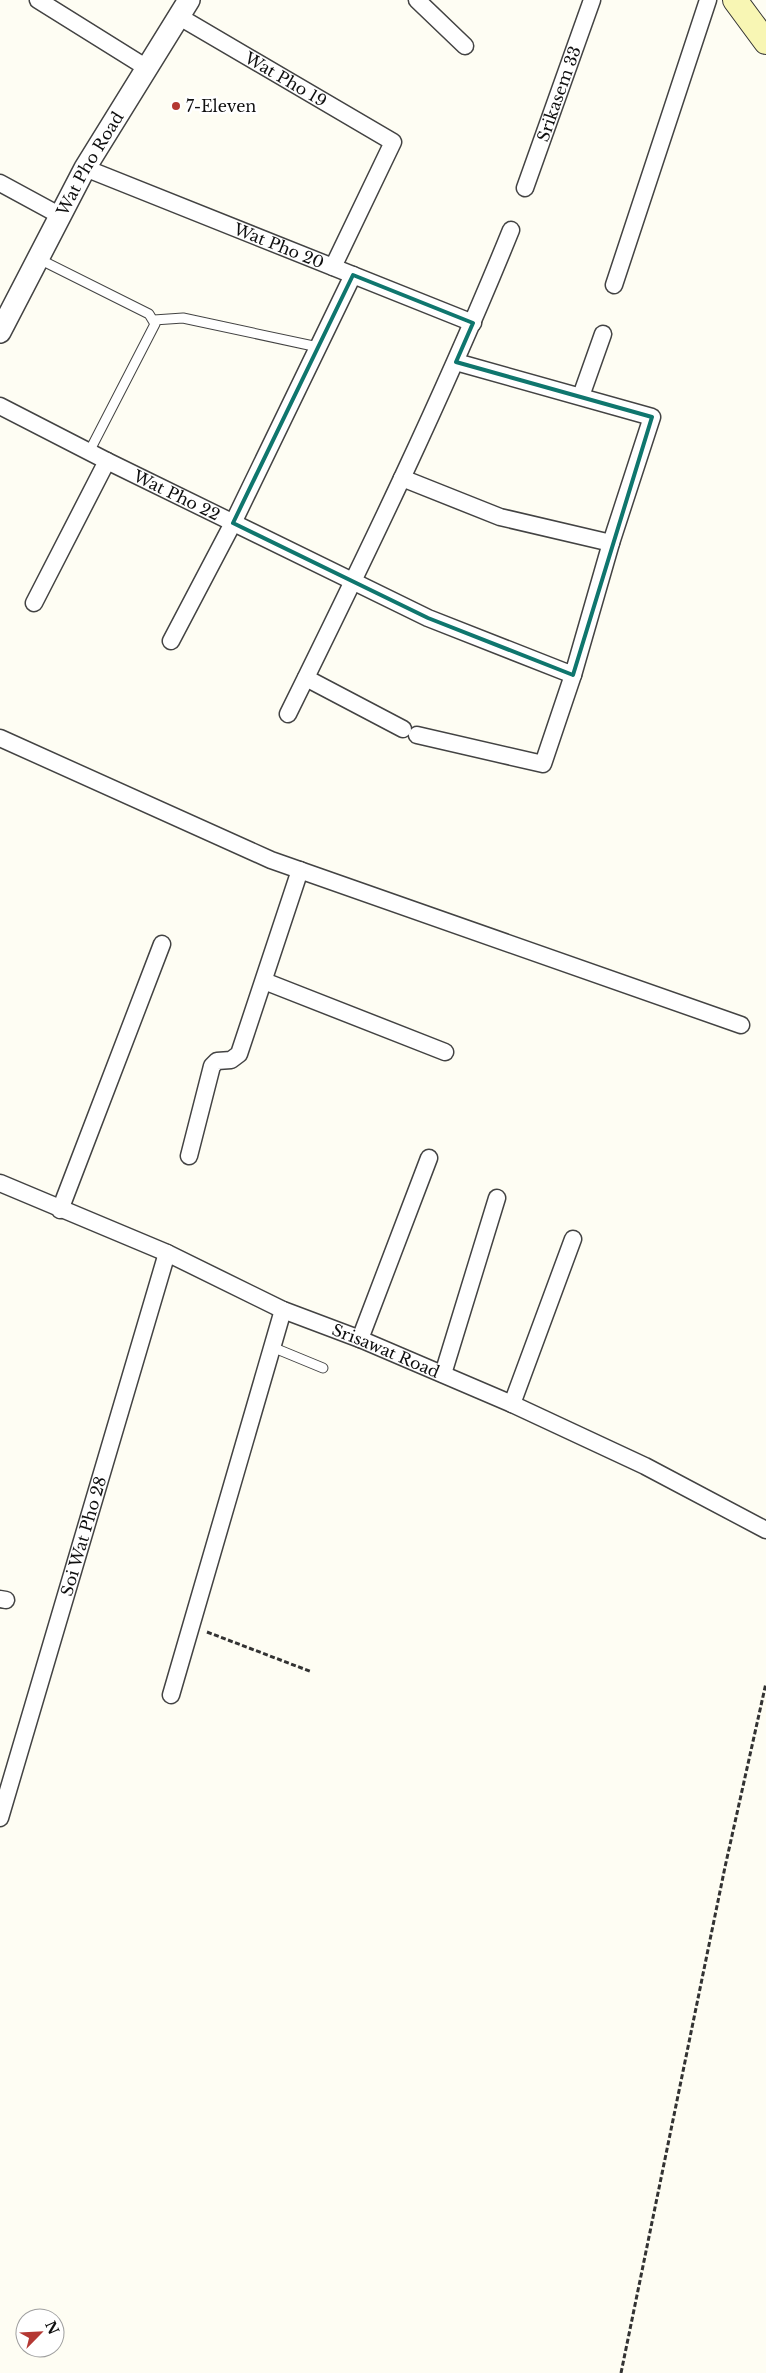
<svg xmlns="http://www.w3.org/2000/svg" width="766" height="2373" viewBox="0 0 766 2373" font-family="'Libre Baskerville',serif">
<style>
.lines{fill:none;stroke-linecap:round;stroke-linejoin:round}
.service-casing{stroke:#434343;stroke-width:11}
.minor-casing{stroke:#434343;stroke-width:19}
.tertiary-casing{stroke:#434343;stroke-width:24}
.secondary-casing{stroke:#323232;stroke-width:26}
.path{stroke:#323232;stroke-width:3;stroke-dasharray:5 2.5;stroke-linecap:butt}
.service{stroke:#fff;stroke-width:9}
.minor{stroke:#fff;stroke-width:16}
.tertiary{stroke:#fff;stroke-width:21}
.secondary{stroke:#f8f6b4;stroke-width:24}
.marked{fill:none;stroke:#0f766e;stroke-width:4;stroke-linejoin:round}
.poi-dot{fill:#b43833;stroke:#fff;stroke-width:2}
.labels{text-anchor:middle;dominant-baseline:central;stroke-width:5;stroke-linejoin:round;paint-order:stroke}
.street-label{font-size:16px;fill:#101010;stroke:#fff}
.poi-label{font-size:16px;fill:#101010;stroke:#fff;text-anchor:start}
</style>
<rect width="100%" height="100%" fill="#fefdf3"/>
<g class="lines">
<g class="service-casing">
<g id="service">
<path d="M37,258L149,314L155,324L89,452"/>
<path d="M154,320L183,318L318,347"/>
<path d="M272,1347L323,1368"/>
</g>
</g>
<g class="minor-casing">
<g id="minor">
<path d="M38,0L147,68"/>
<path d="M417,0L465,46"/>
<path id="s1" d="M178,16L393,142L333,267"/>
<path id="s2" d="M85,168L473,323"/>
<path d="M0,183L59,215"/>
<path id="s3" d="M525,188L592,0"/>
<path d="M614,285L708,0"/>
<path d="M581,396L603,334"/>
<path id="s4" d="M0,406L107,461L428,618L573,675L611,543L652,417L456,362"/>
<path d="M402,478L500,517L611,543"/>
<path d="M34,603L107,461"/>
<path d="M171,641L233,523L353,275"/>
<path d="M306,678L403,729"/>
<path d="M288,714C367,554 444,395 511,230"/>
<path d="M417,735L543,764L573,675"/>
<path d="M0,738L271,860L741,1025"/>
<path d="M264,981L445,1052"/>
<path d="M189,1156L212,1066L217,1061L231,1060L239,1054L300,870"/>
<path id="s5" d="M0,1183L167,1253L283,1310L360,1339L512,1404L645,1466L766,1530"/>
<path d="M60,1210L162,944"/>
<path d="M360,1339L429,1158"/>
<path d="M443,1374L497,1198"/>
<path d="M512,1404L573,1239"/>
<path d="M0,1599L6,1600"/>
<path d="M171,1695L283,1310"/>
<path id="s6" d="M0,1818L167,1253"/>
</g>
</g>
<g class="tertiary-casing">
<g id="tertiary">
<path id="s7" d="M0,332L85,168L189,0"/>
</g>
</g>
<g class="secondary-casing">
<path id="secondary" d="M735,0L766,42"/>
</g>
<g class="path">
<path d="M207,1632L312,1672"/>
<path d="M621,2373L725,1867L766,1683"/>
</g>
<use href="#service" class="service"/>
<use href="#minor" class="minor"/>
<use href="#tertiary" class="tertiary"/>
<use href="#secondary" class="secondary"/>
</g>
<path class="marked" d="M353,275L473,323L456,362L652,417L573,675L428,618L233,523Z"/>
<circle class="poi-dot" cx="176" cy="106" r="5"/>
<g class="labels">
<g class="street-label">
<text stroke="none"><textPath href="#s1" startOffset="125">Wat Pho 19</textPath></text>
<text stroke="none"><textPath href="#s3" startOffset="100">Srikasem 33</textPath></text>
<text stroke="none"><textPath href="#s7" startOffset="191">Wat Pho Road</textPath></text>
<text stroke="none"><textPath href="#s2" startOffset="209">Wat Pho 20</textPath></text>
<text stroke="none"><textPath href="#s4" startOffset="198">Wat Pho 22</textPath></text>
<text stroke="none"><textPath href="#s5" startOffset="421">Srisawat Road</textPath></text>
<text stroke="none"><textPath href="#s6" startOffset="294">Soi Wat Pho 28</textPath></text>
</g>
<g class="poi-label">
<text x="186" y="106">7-Eleven</text>
</g>
</g>
<g transform="translate(40 2333) rotate(66)"><circle r="24" fill="#ffffff" stroke="#9f9f9f"/>
<path d="M0-4L9 19L0 12L-9 19Z" fill="#b43833"/>
<text y="-8" font-size="14" font-weight="bold" text-anchor="middle" fill="#101010">N</text>
</g>
</svg>
